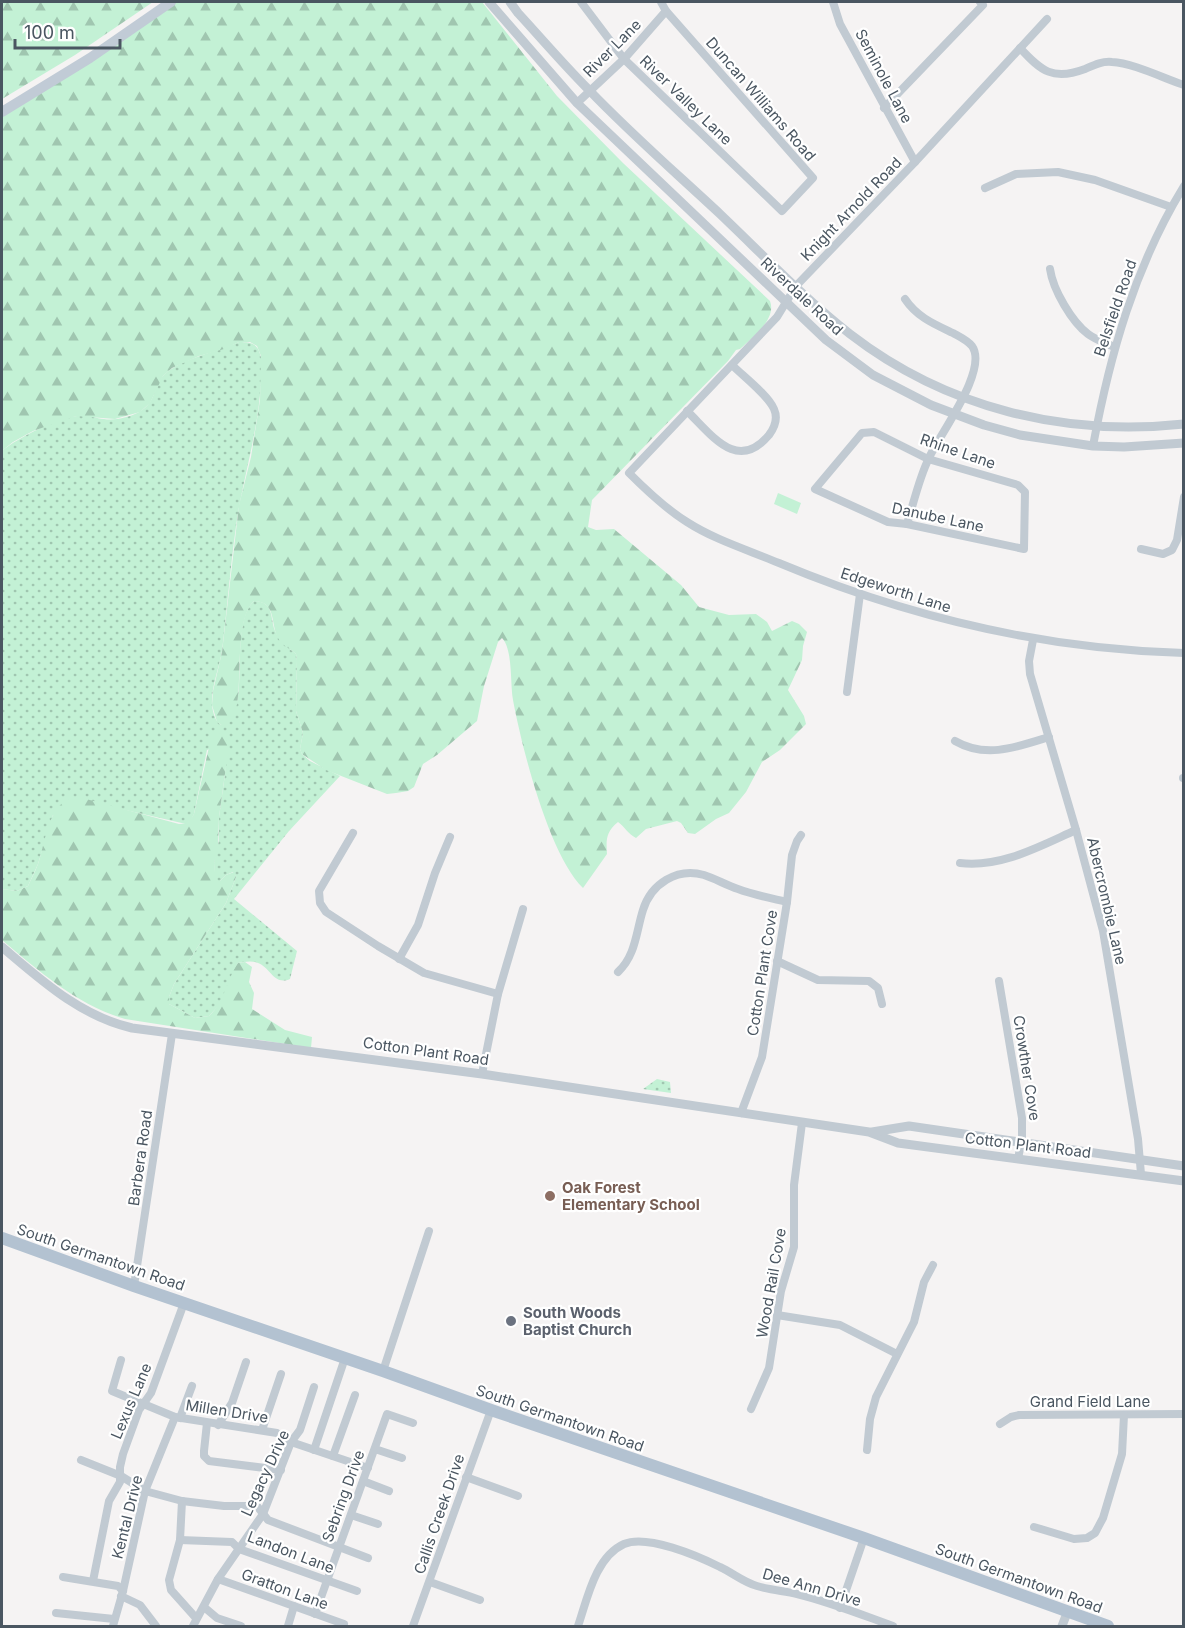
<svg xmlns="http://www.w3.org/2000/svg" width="1185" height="1628" viewBox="0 0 1185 1628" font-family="Inter,sans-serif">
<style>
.grass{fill:url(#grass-dots)}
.forest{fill:url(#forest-firs)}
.garden{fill:#c3f1d5}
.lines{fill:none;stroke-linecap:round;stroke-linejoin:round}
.minor{stroke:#c1cad2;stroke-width:8}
.tertiary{stroke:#c1cad2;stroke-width:9}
.secondary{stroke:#c1cbd6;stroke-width:10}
.primary{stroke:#b3c2d1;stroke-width:12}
.education-dot{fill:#8d6e63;stroke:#fff;stroke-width:2}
.worship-dot{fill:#6b7280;stroke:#fff;stroke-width:2}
.labels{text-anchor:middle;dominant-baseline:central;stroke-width:4.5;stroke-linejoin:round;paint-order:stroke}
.street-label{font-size:15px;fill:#4a5661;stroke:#fff}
.education-label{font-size:15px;font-weight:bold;fill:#785e54;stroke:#fff;text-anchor:start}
.worship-label{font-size:15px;font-weight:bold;fill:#5b616d;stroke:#fff;text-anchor:start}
</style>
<defs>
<pattern id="grass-dots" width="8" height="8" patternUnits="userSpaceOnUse" patternTransform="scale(1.5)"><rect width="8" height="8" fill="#c3f1d5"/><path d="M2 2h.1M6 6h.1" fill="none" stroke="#a0c6b0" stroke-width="1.8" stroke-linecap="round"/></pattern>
<pattern id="forest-firs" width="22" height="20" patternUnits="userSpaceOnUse" patternTransform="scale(1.5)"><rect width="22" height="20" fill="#c3f1d5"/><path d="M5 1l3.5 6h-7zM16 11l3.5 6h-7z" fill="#a0c6b0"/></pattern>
</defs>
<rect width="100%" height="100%" fill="#f5f3f3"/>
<g class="grass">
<path d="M239,342C250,342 257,343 260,354C263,362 261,373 261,381C259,424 247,465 239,507C231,555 228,603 222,651C219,669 211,687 212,705C213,713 215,721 221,725C227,718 235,710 237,702C243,677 234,618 254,601C276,602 269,619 276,633C282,644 287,646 296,654L297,660L296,711L303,733L300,749L302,754L310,761L340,776L289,831L234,899L297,951L290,979C274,986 270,967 258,963C251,960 244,962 238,963L220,1004L209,1016L195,1018L169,1004V997L174,984L226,903L236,877L233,872L226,875L220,881H215L214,863L219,840V817L225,774L227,741L207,750L194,814L191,820L186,824L121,809L53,815L38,864L28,886L17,891L2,889V462L3,450C18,438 57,418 77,416C87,414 94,418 104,419C114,421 130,417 139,412C157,402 153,386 164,375C181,358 218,352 239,342Z"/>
<path d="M657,1079L670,1082L671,1093L643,1089Z"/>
</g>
<g class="forest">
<path d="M2,2H153L75,55L2,99Z"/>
<path d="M174,2H482L557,96L623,163L770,301C777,319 752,338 740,349L736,350L728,361L592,500L588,527L596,530L614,529L681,585L699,607L729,615L756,614L767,622L772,631L792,621L799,624L807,632L803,646L802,660L788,690L804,716L806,724L780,750L762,762L746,792L729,813L716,819L695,834L688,833L681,823L677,821L646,829L636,838C628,834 625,827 618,822C606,832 606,839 607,854L583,888C549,855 522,748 513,700C510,684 513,649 502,638L498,642L484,686L477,721L437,755L423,764L414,787L408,791L396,793L387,794L326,770L302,754L300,749L303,733L296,711L297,660L296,654C290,648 282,646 278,638C270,623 277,602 254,601C235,618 242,679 237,704C236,710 233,716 230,722L221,725L217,722L212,705L213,691L222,652L239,505L251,457L260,400L261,356L257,346L250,342H239L224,349L199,356L172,368L163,376L150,403L140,412L115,419L76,416L33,431L13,442L3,450L2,462V113Z"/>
<path d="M219,733L225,734L227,741L228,752L219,817L218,851L214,863L216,881H220L226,875L234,872L236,877L226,903L174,984L169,997V1004L195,1018L209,1016C225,1001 226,981 238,963L245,962L252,967L249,982L254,993L252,1009L285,1030L312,1037L311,1048L125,1019C77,1005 39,971 2,940V889L17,891L28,886C31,879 35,872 38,864C45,845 48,804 72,798C76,797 82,799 86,799L179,824C187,824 190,821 194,814L211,738L213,734Z"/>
</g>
<path class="garden" d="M778,493L801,503L797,514L774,504Z"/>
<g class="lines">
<g class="minor">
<path d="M581,2L624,59L782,211L813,178L666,11L661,2"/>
<path d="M833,2L840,24L915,162"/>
<path d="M1047,19L915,162L796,286L777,317L629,473C647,491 666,509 687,522C715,540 748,550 779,563C908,617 1043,649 1184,653"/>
<path d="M1020,48C1041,71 1053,81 1085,69C1094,65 1102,61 1112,62C1133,63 1163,78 1184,85"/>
<path d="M577,103L624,59L666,11"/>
<path d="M884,108L983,5L980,2"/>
<path d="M985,188L1016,174L1058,172L1095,180L1171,207"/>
<path d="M1050,269C1053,290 1072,322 1088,334C1096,340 1106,343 1114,347"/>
<path d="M905,299C917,317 934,324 953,333C960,337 967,340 972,346C989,370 939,435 929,458C919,478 914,502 907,524"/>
<path d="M687,411C712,435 737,473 769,435C775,427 778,418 774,409C768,395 743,376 732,365"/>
<path d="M874,432L928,459L1018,485L1025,492L1024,549L907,524L888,522L815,489L862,433Z"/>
<path d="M1093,446C1110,354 1135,266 1184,186"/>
<path d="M1141,549L1163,554L1172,550L1177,540L1184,497"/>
<path d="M1033,640L1029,661L1030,674L1076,830L1103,931L1138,1139L1141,1174"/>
<path d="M847,692L860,594"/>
<path d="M955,741C986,759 1017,747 1049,737"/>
<path d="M1183,778H1184"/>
<path d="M353,833L319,891L320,903L326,912L378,946L424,973L498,994"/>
<path d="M960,863C1001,868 1040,846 1076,830"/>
<path d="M399,959L418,925L435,873L450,837"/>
<path d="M777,961L818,980L869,981L878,988L882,1004"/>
<path d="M618,972C636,955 636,932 643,910C651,884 677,867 704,875C716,879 726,885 738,889C754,895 770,898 787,902"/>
<path d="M999,981L1022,1118V1138L1018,1159"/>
<path d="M482,1074L498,994L523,909"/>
<path d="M741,1113L762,1057L787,902L792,855L797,841L801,835"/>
<path d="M134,1286L172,1034"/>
<path d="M777,1315L840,1325L897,1354"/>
<path d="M121,1360L112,1391L175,1417L277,1433L291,1442L368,1468"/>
<path d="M383,1371L429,1231"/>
<path d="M751,1409L769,1368L781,1291L794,1247V1185L802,1123"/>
<path d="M180,1418L192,1386"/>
<path d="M207,1423L204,1451V1456L209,1461L281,1470"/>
<path d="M1000,1424L1011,1417L1019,1415L1184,1414"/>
<path d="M218,1425L232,1403L246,1362"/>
<path d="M262,1430L281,1374"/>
<path d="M375,1449L402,1458"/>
<path d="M314,1450L345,1358"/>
<path d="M867,1450L870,1419L876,1397L914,1322L924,1282L933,1265"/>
<path d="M333,1456L355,1395"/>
<path d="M81,1460L121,1476L145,1491L182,1501L224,1506H257L268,1520L368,1558"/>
<path d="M466,1477L518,1496"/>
<path d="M363,1481L389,1491"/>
<path d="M182,1501L180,1540L169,1580L171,1590L196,1618"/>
<path d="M351,1515L378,1524"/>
<path d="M1034,1527L1074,1539L1087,1538L1095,1533L1103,1518L1122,1454L1124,1415"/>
<path d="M180,1540L232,1542L239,1549L357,1591"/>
<path d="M63,1577L118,1586L123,1591"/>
<path d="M218,1579L344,1624"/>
<path d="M93,1581L109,1501L120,1482V1467L123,1454L139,1410L151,1393L184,1303"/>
<path d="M430,1582L480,1600"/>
<path d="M121,1596L140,1605L156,1626"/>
<path d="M204,1607L217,1618L241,1626"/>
<path d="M840,1608L864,1538"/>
<path d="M56,1613L114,1619"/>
<path d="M315,1614L387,1414L413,1423"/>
<path d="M113,1626L123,1591L145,1491L175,1417"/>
<path d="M193,1626L218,1579L263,1514L291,1442L300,1430L314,1387"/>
<path d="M288,1626L294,1606"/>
<path d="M413,1626L491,1410"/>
<path d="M578,1626C587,1600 595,1557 624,1544C647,1534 698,1556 720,1567C733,1573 743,1582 757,1586C770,1590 784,1591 797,1594C830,1602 862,1615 893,1626"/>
</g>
<g class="tertiary">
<path d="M489,2L577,103L826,340L873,375L931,405L984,425L1020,435L1093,446L1124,447L1184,443"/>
<path d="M510,2L518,13C541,38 564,65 588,89C630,133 676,173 720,214C763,255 804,298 850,334C946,408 1064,437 1184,424"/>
<path d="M2,947C41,980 80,1016 132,1028L482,1074L869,1132L898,1143L1184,1181"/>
<path d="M872,1132L909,1126L1184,1166"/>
<path d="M1062,1626L1067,1613"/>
</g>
<path class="secondary" d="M2,112L90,58L171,2"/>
<path class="primary" d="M2,1238L134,1286L383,1371L491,1410L864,1538L1108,1626"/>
</g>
<circle class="education-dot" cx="550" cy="1196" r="6"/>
<circle class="worship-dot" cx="511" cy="1321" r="6"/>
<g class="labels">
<g class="street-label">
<text transform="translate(612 48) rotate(-45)">River Lane</text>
<text transform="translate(884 76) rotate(62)">Seminole Lane</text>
<text transform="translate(761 99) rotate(49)">Duncan Williams Road</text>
<text transform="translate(686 100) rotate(44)">River Valley Lane</text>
<text transform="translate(851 209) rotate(-46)">Knight Arnold Road</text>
<text transform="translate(802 296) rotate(43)">Riverdale Road</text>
<text transform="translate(1115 308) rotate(-71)">Belsfield Road</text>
<text transform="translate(958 451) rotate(19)">Rhine Lane</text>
<text transform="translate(938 517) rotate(12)">Danube Lane</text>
<text transform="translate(896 590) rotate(18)">Edgeworth Lane</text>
<text transform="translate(1107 901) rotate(77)">Abercrombie Lane</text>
<text transform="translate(762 973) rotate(-81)">Cotton Plant Cove</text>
<text transform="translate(426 1051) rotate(8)">Cotton Plant Road</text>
<text transform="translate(1027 1068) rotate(81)">Crowther Cove</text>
<text transform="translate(1028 1145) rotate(7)">Cotton Plant Road</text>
<text transform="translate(140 1158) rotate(-82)">Barbera Road</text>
<text transform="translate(101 1257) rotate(19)">South Germantown Road</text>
<text transform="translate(771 1283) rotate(-80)">Wood Rail Cove</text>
<text transform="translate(131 1401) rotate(-67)">Lexus Lane</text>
<text x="1090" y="1401">Grand Field Lane</text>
<text transform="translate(227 1411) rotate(9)">Millen Drive</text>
<text transform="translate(560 1418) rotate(19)">South Germantown Road</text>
<text transform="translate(265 1473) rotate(-65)">Legacy Drive</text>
<text transform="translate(343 1496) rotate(-70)">Sebring Drive</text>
<text transform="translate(439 1514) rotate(-71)">Callis Creek Drive</text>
<text transform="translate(127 1517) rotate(-76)">Kental Drive</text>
<text transform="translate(291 1552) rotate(21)">Landon Lane</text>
<text transform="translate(1019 1578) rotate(20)">South Germantown Road</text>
<text transform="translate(812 1587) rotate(16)">Dee Ann Drive</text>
<text transform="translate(285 1589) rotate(20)">Gratton Lane</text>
</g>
<g class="education-label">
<text x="562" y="1187">Oak Forest<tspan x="562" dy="17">Elementary School</tspan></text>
</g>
<g class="worship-label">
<text x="523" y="1312">South Woods<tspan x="523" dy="17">Baptist Church</tspan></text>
</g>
</g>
<rect width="1185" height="1628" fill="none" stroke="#4a5661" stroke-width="6"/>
<path d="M15 39v9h105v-9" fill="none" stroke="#4a5661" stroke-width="3"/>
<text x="24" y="39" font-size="18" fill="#4a5661" stroke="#ffffff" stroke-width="4.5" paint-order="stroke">100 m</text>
</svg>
